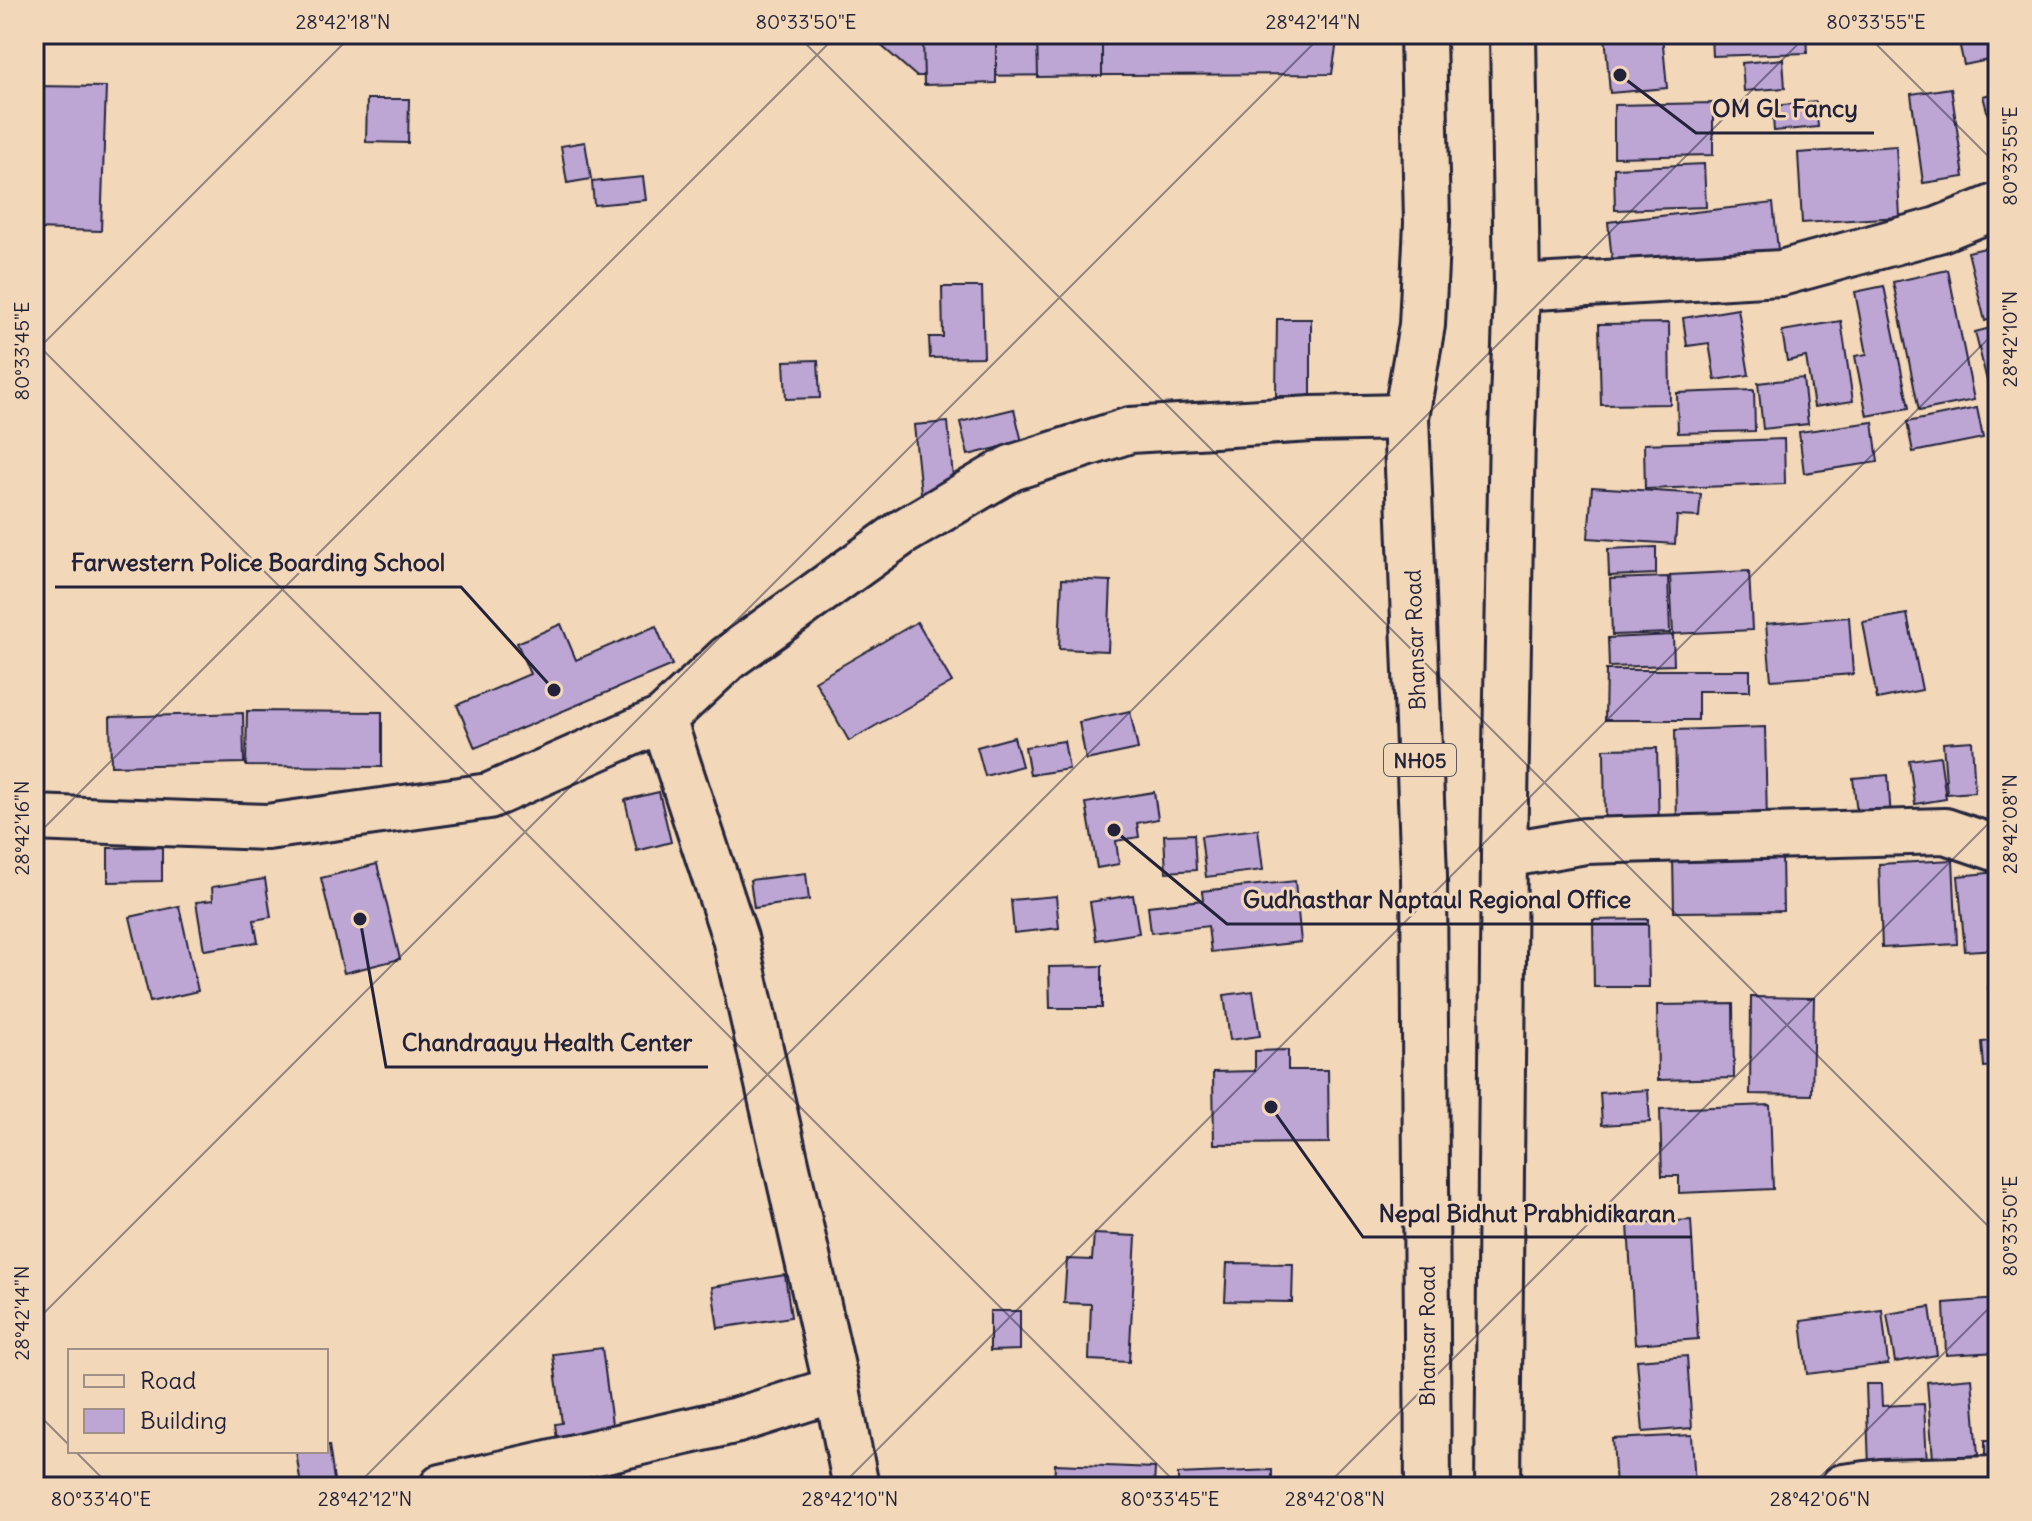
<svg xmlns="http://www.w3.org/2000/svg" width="2032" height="1521" viewBox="0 0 2032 1521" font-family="Delius,sans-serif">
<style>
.building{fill:#bea6d4;stroke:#22223b;stroke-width:2}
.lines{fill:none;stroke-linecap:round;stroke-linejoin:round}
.minor-casing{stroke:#22223b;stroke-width:50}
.highway-casing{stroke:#22223b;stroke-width:50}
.minor{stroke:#f2d7b9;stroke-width:44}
.highway{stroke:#f2d7b9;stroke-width:44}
.ticks{fill:none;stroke:#22223b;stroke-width:2;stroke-opacity:0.45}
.labels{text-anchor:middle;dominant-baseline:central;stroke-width:6;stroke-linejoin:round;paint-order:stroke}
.shield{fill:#f2d7b9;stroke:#605861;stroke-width:2}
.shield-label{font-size:20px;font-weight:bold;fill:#22223b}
.street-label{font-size:22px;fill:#22223b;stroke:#f2d7b9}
.leader{fill:none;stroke:#22223b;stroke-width:3}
.callout-dot{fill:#22223b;stroke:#f2d7b9;stroke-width:3}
.callout-label{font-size:24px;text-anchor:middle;font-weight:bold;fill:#22223b;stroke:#f2d7b9;stroke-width:6;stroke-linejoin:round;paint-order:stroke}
.neatline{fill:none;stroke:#22223b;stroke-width:3}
.ticks-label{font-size:20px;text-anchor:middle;fill:#22223b}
</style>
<rect width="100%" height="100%" fill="#f2d7b9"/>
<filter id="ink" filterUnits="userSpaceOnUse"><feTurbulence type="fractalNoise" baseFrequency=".0125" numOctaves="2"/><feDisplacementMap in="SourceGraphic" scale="16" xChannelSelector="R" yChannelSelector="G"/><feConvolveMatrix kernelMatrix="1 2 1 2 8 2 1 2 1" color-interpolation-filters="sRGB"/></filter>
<g filter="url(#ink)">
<g class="building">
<path d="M868,34H1338L1332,74L916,76Z"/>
<path d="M923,34H996V83L924,85Z"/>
<path d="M1037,34H1102V76L1038,77Z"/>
<path d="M1605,34H1662L1667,88L1610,93Z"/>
<path d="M1711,34H1806L1807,53L1712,56Z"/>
<path d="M1998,34V58L1964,65L1959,42Z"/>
<path d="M1783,59L1785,88L1744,91L1742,63Z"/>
<path d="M34,86L106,87L101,231L34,229Z"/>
<path d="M1951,88L1964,177L1923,183L1911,94Z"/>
<path d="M1998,92V152L1983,96Z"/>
<path d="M367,99H409L408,143L366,142Z"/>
<path d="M1816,102L1818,127L1774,131L1772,106Z"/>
<path d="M1713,103V155L1614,157V105Z"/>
<path d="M585,142L591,179L567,183L561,146Z"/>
<path d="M1896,146L1900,217L1802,223L1798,153Z"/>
<path d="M1704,164L1706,207L1615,210L1614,168Z"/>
<path d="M643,177L646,200L594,205L592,182Z"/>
<path d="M1773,203L1778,250L1613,269L1608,222Z"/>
<path d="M1998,245V317L1985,321L1968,252Z"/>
<path d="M1948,270L1974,400L1919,411L1893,282Z"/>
<path d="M1884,286L1909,408L1867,416L1855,356L1867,354L1855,292Z"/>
<path d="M942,287H982L984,357L930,358L929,337H943Z"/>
<path d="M1738,309L1749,375L1715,380L1709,343L1687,346L1683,318Z"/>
<path d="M1277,319H1311V396H1276Z"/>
<path d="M1841,321L1853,401L1814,407L1806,357L1787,361L1782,331Z"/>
<path d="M1669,323L1670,404L1601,405L1599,324Z"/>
<path d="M1998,326V391L1990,393L1975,332Z"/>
<path d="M818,360L820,398L786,399L784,361Z"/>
<path d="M1803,378L1808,424L1763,429L1758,383Z"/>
<path d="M1754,390L1755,431L1678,433L1677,393Z"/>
<path d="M1977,408L1983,438L1913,452L1907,422Z"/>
<path d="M1014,409L1022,442L968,455L960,422Z"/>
<path d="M948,422L954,489L921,493L914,425Z"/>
<path d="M1873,422L1878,462L1804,473L1799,432Z"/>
<path d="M1784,439L1785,484L1645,489L1644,444Z"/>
<path d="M1592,487L1701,494L1699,517L1677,516L1675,544L1588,538Z"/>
<path d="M1656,547V574L1609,576L1608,549Z"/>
<path d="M1749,571L1752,630L1673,634L1670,575Z"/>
<path d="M1668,577L1670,633L1612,635L1610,579Z"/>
<path d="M1062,579L1111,581L1108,651L1059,649Z"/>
<path d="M1907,614L1922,690L1877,699L1863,622Z"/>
<path d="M1849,617L1853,674L1771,680L1766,624Z"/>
<path d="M917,622L952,682L849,741L815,681Z"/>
<path d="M561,624L576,660L656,626L672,665L475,748L457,705L530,674L517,643Z"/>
<path d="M1673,635L1674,665L1609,667L1608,638Z"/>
<path d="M1606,670H1750V691H1698V720H1605Z"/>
<path d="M247,711L382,712V767L246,766Z"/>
<path d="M1130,711L1138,749L1086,760L1079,722Z"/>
<path d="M243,713L244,763L111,766L110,717Z"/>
<path d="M1765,727L1767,823L1677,825L1675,730Z"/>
<path d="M1014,737L1022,766L985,776L977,747Z"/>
<path d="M1064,741L1069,769L1030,775L1025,747Z"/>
<path d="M1972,741L1975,792L1947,794L1943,743Z"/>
<path d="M1657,748L1659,830L1605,831L1604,749Z"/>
<path d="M1940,756L1946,799L1915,804L1909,760Z"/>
<path d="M1888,775L1891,819L1858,822L1853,778Z"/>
<path d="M659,792L671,842L637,851L625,800Z"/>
<path d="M1154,792L1158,819L1137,823L1139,837L1116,841L1119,864L1097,868L1086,803Z"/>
<path d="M1258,829L1263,870L1206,877L1201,836Z"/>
<path d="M1194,834L1196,870L1166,872L1164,835Z"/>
<path d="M162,847V881L108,882V848Z"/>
<path d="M1782,856L1783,911L1674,912L1673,857Z"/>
<path d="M1953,860L1957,944L1882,948L1879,864Z"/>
<path d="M377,864L400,959L344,973L321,878Z"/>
<path d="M1998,872V949L1965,951L1958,876Z"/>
<path d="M806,873L809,900L754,908L750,880Z"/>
<path d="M265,879L271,917L254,920L258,942L204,950L196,902L213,900L212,887Z"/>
<path d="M1295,881L1301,942L1211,952L1208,926L1151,933L1148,906L1203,900L1202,891Z"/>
<path d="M1133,895L1139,933L1096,940L1090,902Z"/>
<path d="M1056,896L1059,928L1014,933L1011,900Z"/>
<path d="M179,906L198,991L150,1002L130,917Z"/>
<path d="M1648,919L1649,987H1594L1593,920Z"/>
<path d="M1998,952V979L1994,980L1990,954Z"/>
<path d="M1102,966V1008H1050L1049,967Z"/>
<path d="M1998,985V1014H1991L1988,986Z"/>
<path d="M1253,991L1260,1036L1230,1040L1224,995Z"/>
<path d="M1751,997L1814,998L1812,1095L1750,1094Z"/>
<path d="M1733,1004L1734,1078L1658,1080L1657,1005Z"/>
<path d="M1998,1040V1066L1984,1067L1982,1042Z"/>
<path d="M1288,1050V1070H1328L1329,1143L1214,1144L1213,1072L1255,1071V1051Z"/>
<path d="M1648,1090L1650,1122L1602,1125L1600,1093Z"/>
<path d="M1770,1105L1773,1189L1679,1193V1176H1662L1660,1109Z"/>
<path d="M1691,1220L1698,1339L1635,1344L1628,1224Z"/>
<path d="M1094,1234L1136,1236L1129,1362L1089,1360L1091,1304L1064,1303L1067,1259L1092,1260Z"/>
<path d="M1227,1263L1293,1264L1292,1302L1225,1301Z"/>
<path d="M785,1275L791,1317L718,1328L712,1287Z"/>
<path d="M1998,1299V1352L1946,1355L1944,1303Z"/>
<path d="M1930,1307L1937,1355L1895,1362L1887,1314Z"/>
<path d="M1882,1310L1888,1364L1807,1374L1801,1321Z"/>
<path d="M990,1311H1020V1350L990,1351Z"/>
<path d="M602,1348L613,1432L557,1439L555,1424L562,1423L553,1354Z"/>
<path d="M1687,1356L1692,1428L1643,1432L1637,1360Z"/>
<path d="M1972,1378L1978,1455L1933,1459L1927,1382Z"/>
<path d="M1866,1384H1881L1882,1406L1924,1404L1927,1464L1869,1467Z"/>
<path d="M1692,1435L1695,1487H1616L1613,1439Z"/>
<path d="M1985,1440H1998V1457L1985,1458Z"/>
<path d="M326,1445H329L335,1487H301L296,1451H326Z"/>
<path d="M1055,1464L1155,1468L1154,1487H1054Z"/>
<path d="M1272,1470V1487H1178V1474Z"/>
<path d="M621,1473L625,1487H573Z"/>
</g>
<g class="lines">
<g class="minor-casing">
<g id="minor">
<path d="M1517,288L1781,273L1938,230L1998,206"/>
<path d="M663,719L735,938L837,1389L856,1487"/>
<path d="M34,818L267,827L489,796L663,719L728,658L903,532L1011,468L1130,430L1312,419L1406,417"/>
<path d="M1504,855L1585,841L1945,831L1998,849"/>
<path d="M442,1487L738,1420L837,1389"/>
<path d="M1843,1487L1881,1482L1998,1479"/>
</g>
</g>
<g class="highway-casing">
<g id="highway">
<path d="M1423,34L1427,223L1422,325L1406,417L1424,875L1428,1487"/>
<path d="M1498,1487L1504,855L1512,431L1517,288L1513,34"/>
</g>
</g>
<use href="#minor" class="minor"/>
<use href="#highway" class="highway"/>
</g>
</g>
<path class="ticks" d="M796,34L1998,1236M1866,34L1998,166M34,341L1180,1487M34,353L353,34M34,838L838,34M34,1323L1323,34M34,1410L70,1446M75,1451L111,1487M355,1487L1808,34M840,1487L1998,329M1325,1487L1998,814M1810,1487L1998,1299"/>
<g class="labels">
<rect class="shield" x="1384" y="744" width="72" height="32" rx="6"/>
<g class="shield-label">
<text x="1420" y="760">NH05</text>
</g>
<g class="street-label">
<text transform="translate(1415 640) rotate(-92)">Bhansar Road</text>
<text transform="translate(1427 1336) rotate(-90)">Bhansar Road</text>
</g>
</g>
<path class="leader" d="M1620 75L1696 133H1874M554 690L461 587H55M1114 830L1227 924H1647M360 919L386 1067H708M1271 1107L1363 1237H1692"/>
<g class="callout-dot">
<circle cx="1620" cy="75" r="8"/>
<circle cx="554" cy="690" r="8"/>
<circle cx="1114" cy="830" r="8"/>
<circle cx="360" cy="919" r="8"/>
<circle cx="1271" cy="1107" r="8"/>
</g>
<g class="callout-label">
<text x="1785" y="117">OM GL Fancy</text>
<text x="258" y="571">Farwestern Police Boarding School</text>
<text x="1437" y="908">Gudhasthar Naptaul Regional Office</text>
<text x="547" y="1051">Chandraayu Health Center</text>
<text x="1527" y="1222">Nepal Bidhut Prabhidikaran</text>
</g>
<rect width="2032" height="1521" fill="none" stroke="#f2d7b9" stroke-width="88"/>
<rect x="68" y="1349" width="260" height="104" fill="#f2d7b9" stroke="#9f8f87" stroke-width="2"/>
<rect x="84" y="1375" width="40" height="12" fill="#f2d7b9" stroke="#9f8f87" stroke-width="2"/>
<text x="140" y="1389" font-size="24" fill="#22223b">Road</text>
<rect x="84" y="1409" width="40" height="24" fill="#bea6d4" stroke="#9f8f87" stroke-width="2"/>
<text x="140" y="1429" font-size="24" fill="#22223b">Building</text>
<rect x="44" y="44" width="1944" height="1433" class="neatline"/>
<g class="ticks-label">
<text x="343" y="29">28°42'18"N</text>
<text x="806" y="29">80°33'50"E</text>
<text x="1313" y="29">28°42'14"N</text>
<text x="1876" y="29">80°33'55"E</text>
<text transform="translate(2010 156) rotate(-90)" y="7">80°33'55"E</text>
<text transform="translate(2010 339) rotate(-90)" y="7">28°42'10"N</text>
<text transform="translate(22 351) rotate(-90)" y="7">80°33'45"E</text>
<text transform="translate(2010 824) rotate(-90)" y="7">28°42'08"N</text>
<text transform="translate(22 828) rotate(-90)" y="7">28°42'16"N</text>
<text transform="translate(2010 1226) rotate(-90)" y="7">80°33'50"E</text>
<text transform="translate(22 1313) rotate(-90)" y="7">28°42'14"N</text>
<text x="101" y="1506">80°33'40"E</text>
<text x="365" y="1506">28°42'12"N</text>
<text x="850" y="1506">28°42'10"N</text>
<text x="1170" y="1506">80°33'45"E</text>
<text x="1335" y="1506">28°42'08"N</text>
<text x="1820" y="1506">28°42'06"N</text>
</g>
</svg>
